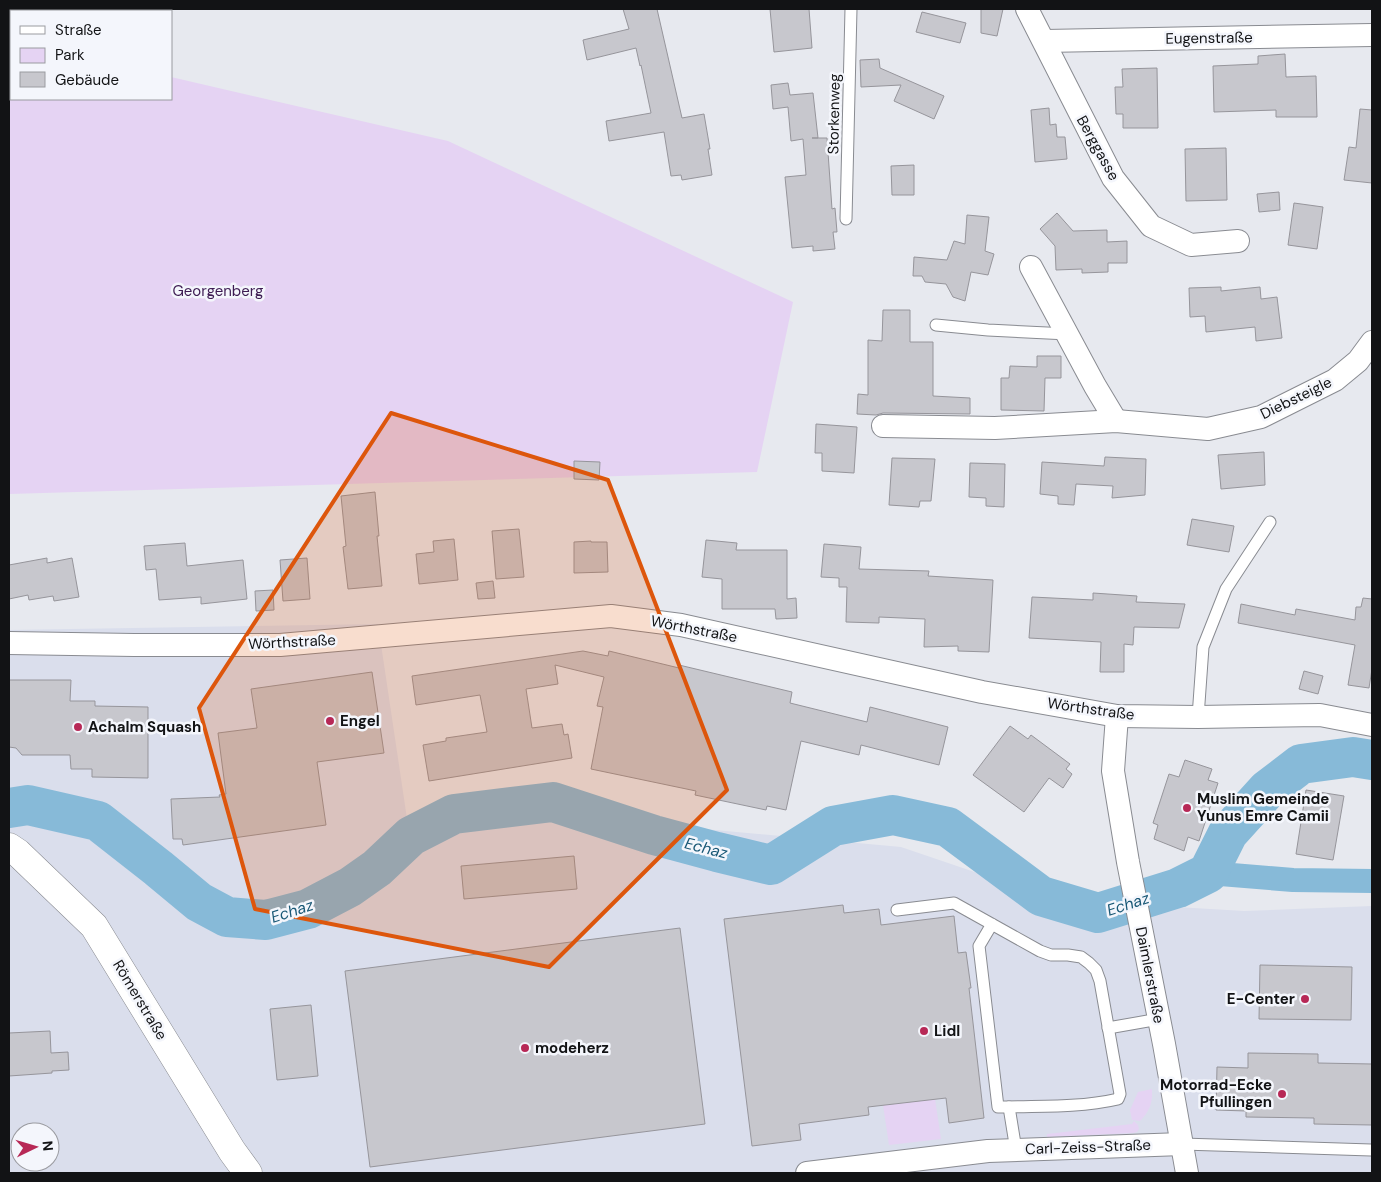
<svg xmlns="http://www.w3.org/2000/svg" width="1381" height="1182" viewBox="0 0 1381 1182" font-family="'DM Sans',sans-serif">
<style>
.built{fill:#dadeec;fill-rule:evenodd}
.green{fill:#e5d3f3}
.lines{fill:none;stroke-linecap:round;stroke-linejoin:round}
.canal{stroke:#87bad8;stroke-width:24}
.river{stroke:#87bad8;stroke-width:40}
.building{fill:#c7c7cd;stroke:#96959b}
.lane-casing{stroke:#898b91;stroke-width:13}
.street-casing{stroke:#898b91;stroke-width:24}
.secondary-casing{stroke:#898b91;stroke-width:29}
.lane{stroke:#fff;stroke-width:11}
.street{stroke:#fff;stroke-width:22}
.secondary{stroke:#fff;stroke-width:28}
.marked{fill:#dd560c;fill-opacity:0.2;stroke:#dd560c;stroke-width:4;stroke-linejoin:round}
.poi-dot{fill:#b72856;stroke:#f4f6fc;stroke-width:2}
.labels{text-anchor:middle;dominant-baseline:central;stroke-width:5;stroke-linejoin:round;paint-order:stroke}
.street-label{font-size:15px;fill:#121315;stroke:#f4f6fc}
.park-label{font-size:15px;fill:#3e1c53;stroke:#f4f6fc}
.poi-label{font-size:15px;font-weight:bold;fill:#121315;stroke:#f4f6fc;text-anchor:start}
.water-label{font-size:16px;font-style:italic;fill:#195876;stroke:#f4f6fc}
</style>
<rect width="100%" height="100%" fill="#e7e9ef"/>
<path class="built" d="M378,624L409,832L528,813L901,847L1057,900L1244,911L1372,906V1173H9V630ZM20,1132H50V1162H20Z"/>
<g class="green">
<path d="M9,40H11V99H171V77L448,141L793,302L757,472L9,494Z"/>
<path d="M1152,1089C1153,1103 1149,1112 1140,1121L1132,1120L1130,1110L1138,1092Z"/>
<path d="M935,1099L941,1139L889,1145L883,1105Z"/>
<path d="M1134,1121L1138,1125L1139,1129L1137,1132L1133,1133L1047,1137V1134L1056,1133L1132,1124Z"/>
</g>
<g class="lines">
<path class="canal" d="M1208,873L1293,880L1372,881"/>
<path class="river" d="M9,808L28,805L98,821L158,868L199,902L227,917L266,920L308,909L350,887L377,868L411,836L454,814L553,802L654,835L717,852L771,865L833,826L893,815L948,827L1041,896L1098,913L1178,888L1208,873L1228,833L1267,790L1301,764L1353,757L1372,760"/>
</g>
<g class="building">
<path d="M623,9H657L682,118L704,114L710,149H708L712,175L682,180L681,175L671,176L664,132L609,141L606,121L651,113L641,65L640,66L636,48L587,60L583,40L629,29Z"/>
<path d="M770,9H809L812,48L774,52Z"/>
<path d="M981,9H1003L997,36L981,33Z"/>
<path d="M922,12L966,23L960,43L916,32Z"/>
<path d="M1285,54L1286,77L1316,76L1317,117H1276V110L1214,112L1213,66L1258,64V56Z"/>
<path d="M879,59L880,68L944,96L934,119L894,101L901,85L861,87L860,60Z"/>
<path d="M1157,68L1158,128H1123V114H1116L1115,87H1123L1122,69Z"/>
<path d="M788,83L790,95L813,93L818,138H812H827L832,209L835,208L837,232H833L835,249L813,251V246L792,248L785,177L806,175L803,139L791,141L788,107L773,109L771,85Z"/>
<path d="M1049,108L1050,125L1056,124L1057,137H1065L1067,159L1035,162L1031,110Z"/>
<path d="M1360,109L1372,110V183L1344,180L1349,147L1356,148Z"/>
<path d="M1226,148L1227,200L1186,201L1185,149Z"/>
<path d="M914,165V195H892L891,166Z"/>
<path d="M1279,192L1280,210L1259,212L1257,194Z"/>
<path d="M1294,203L1323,207L1317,249L1288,245Z"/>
<path d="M1057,213L1073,231L1107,230V242L1127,241V263H1108V272L1082,273V269L1056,270L1055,246L1040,229Z"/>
<path d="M967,215L989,217L985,251L994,254L988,275L971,272L965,301L953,297L946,284L925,282L922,276H913L914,257L947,260L954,241L965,244Z"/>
<path d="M1221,287V291L1260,287L1261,299L1277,297L1282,338L1256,341L1255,327L1206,332L1205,316L1190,317L1189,288Z"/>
<path d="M883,310H910V342H933V396L970,398V414L883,413L876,415L857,414L858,394L868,395V340L882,341Z"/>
<path d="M1037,356H1061V378H1045L1044,411L1001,410V378H1009L1010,366L1037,367Z"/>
<path d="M816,424L857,427L854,473L822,471V453H815Z"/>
<path d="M1264,452L1265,485L1221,489L1218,455Z"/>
<path d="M1105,457L1146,459L1145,495L1112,498L1113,486L1076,484L1074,505L1058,504V496L1040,494L1042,462L1104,466Z"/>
<path d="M892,458L935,459L931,501H920L919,507L889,505Z"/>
<path d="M574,461L600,462L599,480L574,479Z"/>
<path d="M970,463L1005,464L1004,507L986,506V498L969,497Z"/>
<path d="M375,492L379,536H377L382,586L348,589L343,547L346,546L341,496Z"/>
<path d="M1192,519L1234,526L1229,552L1187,545Z"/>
<path d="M519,529L524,577L496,579L492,531Z"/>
<path d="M454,539L458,580L419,584L416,554L434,552L433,541Z"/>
<path d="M706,540L737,543L736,550H787V599L796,598L797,618L776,619L775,609H722V579L702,577Z"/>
<path d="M591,541V542H607L608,572L574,573V542Z"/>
<path d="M185,543L187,566L243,560L247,599L201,604V597L159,600L156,569L146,570L144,546Z"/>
<path d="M824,544L861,547L859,569L929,571L928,576L993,580L989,652L958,651V646L924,647L925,619L879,617V623L846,622L847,587H839V578L821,577Z"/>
<path d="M47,558V563L72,558L79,597L54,601L53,596L29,600L28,595L9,599V565Z"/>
<path d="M307,558L310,599L283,601L280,560Z"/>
<path d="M493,581L495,598L478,599L476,583Z"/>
<path d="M273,590L274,610L256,611L255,591Z"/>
<path d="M1093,593L1137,596L1136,602L1185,604L1179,628L1134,627L1133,645L1124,644V672H1100L1101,642L1029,638L1032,597L1093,600Z"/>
<path d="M1363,598L1372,599V669L1369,688L1348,685L1355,645L1238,623L1241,604L1295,615L1296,609L1355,620L1356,607H1361Z"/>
<path d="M583,651L608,656L609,651L679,668V665L792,692L790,703L867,722L870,707L948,727L939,765L861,745L859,755L801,741L786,810L767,806L766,810L695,795L696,791L591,769L603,707L597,706L604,677L555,665L558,684L526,689L532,728L562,724L564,735L568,734L572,758L429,781L423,745L446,741V738L487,732L480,695L416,705L412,676Z"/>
<path d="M1304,671L1323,676L1318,694L1299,689Z"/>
<path d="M372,672L384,753L317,762L326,825L183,845L182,839H173L171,799L220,797L219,795L226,794L218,733L257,728L251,689Z"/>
<path d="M9,680H71L70,701H95V706L148,707V778L92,777V769H71L70,755H22L16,748L9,747Z"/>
<path d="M1010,726L1028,739L1031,735L1070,764L1066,769L1072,774L1063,788L1049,778L1024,812L973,775Z"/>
<path d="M1185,760L1212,769L1208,780L1218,783L1199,841L1188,837L1184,851L1154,839L1158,825L1153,823L1169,774L1179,777Z"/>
<path d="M1306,790L1344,796L1333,860L1296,854Z"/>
<path d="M574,856L577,889L464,899L461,866Z"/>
<path d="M843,905L844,913L879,909L881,925L954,916L958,953L966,952L971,988H969L984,1118L949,1123L946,1098L868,1107L869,1115L799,1124L801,1140L752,1146L724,919Z"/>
<path d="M680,928L705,1124L370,1167L345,971Z"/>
<path d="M1260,965L1352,967L1351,1020L1259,1019Z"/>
<path d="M311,1005L318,1076L277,1080L270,1009Z"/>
<path d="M50,1031L51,1053L68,1052L69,1070L52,1071V1073L9,1076V1033Z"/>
<path d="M1248,1053L1318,1054V1063L1372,1064V1125L1314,1124V1118L1246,1117V1111L1216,1110L1217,1067L1248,1068Z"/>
</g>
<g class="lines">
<g class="lane-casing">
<g id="lane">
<path d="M846,219L851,9"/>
<path d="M936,325L988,330L1068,334"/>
<path d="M1198,717L1203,647L1226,589L1270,522"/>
<path d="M897,910L954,903L1040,951L1051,955H1068L1081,957L1089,963L1096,970L1100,981L1120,1094L1118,1099C1080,1108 1037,1106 998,1107L979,946L992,924"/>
<path d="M1108,1028L1159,1019"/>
<path d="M1009,1107L1016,1150"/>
<path d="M1182,1144L1371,1150"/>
</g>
</g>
<g class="street-casing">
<g id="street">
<path d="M1027,9L1113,178L1151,226L1191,245L1238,241"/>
<path d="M1045,41L1372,35"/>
<path d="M1031,267L1095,386L1116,421"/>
<path d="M883,426L995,428L1116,421L1208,429L1261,417L1335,380L1358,361L1372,342"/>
<path d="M9,643L134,645H280L611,616L681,625L982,692L1117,716L1198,717L1320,715L1372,725"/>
<path d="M1117,716L1113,771L1128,862L1164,1044L1187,1173"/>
<path d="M807,1173L988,1151L1182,1144"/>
</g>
</g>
<g class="secondary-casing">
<path id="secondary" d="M9,847L18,853L94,926L232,1151L248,1173"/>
</g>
<use href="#lane" class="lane"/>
<use href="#street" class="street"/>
<use href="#secondary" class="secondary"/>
</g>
<path class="marked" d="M391,413L608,480L727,790L549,967L255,909L199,708Z"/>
<g class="poi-dot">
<circle cx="330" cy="721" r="5"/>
<circle cx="78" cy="727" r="5"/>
<circle cx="1187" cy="808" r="5"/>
<circle cx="1305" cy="999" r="5"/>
<circle cx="924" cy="1031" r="5"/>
<circle cx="525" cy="1048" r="5"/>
<circle cx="1282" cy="1094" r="5"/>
</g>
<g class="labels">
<g class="street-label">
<text transform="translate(1209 38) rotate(-1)">Eugenstraße</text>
<text transform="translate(834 114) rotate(-89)">Storkenweg</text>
<text transform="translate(1098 148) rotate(61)">Berggasse</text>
<text transform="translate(1296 398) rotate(-26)">Diebsteigle</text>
<text transform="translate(694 629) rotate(11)">Wörthstraße</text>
<text transform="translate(292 642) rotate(-3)">Wörthstraße</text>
<text transform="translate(1091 709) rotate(8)">Wörthstraße</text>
<text transform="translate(1150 975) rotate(79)">Daimlerstraße</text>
<text transform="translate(140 1000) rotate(59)">Römerstraße</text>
<text transform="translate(1088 1147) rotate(-2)">Carl-Zeiss-Straße</text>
</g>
<g class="park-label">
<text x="218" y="291">Georgenberg</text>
</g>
<g class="poi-label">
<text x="340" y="721">Engel</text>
<text x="88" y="727">Achalm Squash</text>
<text x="1197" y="799">Muslim Gemeinde<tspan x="1197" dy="17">Yunus Emre Camii</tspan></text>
<text x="1295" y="999" text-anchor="end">E-Center</text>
<text x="934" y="1031">Lidl</text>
<text x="535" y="1048">modeherz</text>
<text x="1272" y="1085" text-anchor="end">Motorrad-Ecke<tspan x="1272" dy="17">Pfullingen</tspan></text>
</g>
<g class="water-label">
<text transform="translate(706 848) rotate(14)">Echaz</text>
<text transform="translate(1128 904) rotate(-18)">Echaz</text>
<text transform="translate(292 911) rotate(-18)">Echaz</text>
</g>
</g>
<rect width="1381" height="1182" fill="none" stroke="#121315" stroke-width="20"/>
<rect x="10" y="10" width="162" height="90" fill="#f4f6fc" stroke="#9a9ba0"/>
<rect x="20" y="26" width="25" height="8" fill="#ffffff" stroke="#9a9ba0"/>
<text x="55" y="35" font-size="15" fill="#121315">Straße</text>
<rect x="20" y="48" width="25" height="15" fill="#e5d3f3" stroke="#9a9ba0"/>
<text x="55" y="60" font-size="15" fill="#121315">Park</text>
<rect x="20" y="72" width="25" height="15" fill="#c7c7cd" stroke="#9a9ba0"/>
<text x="55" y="85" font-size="15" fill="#121315">Gebäude</text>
<g transform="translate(35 1147) rotate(85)"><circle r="24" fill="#f4f6fc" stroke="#9a9ba0"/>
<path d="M0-4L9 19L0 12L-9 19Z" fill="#b72856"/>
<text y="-8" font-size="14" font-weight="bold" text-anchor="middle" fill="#121315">N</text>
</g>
</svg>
